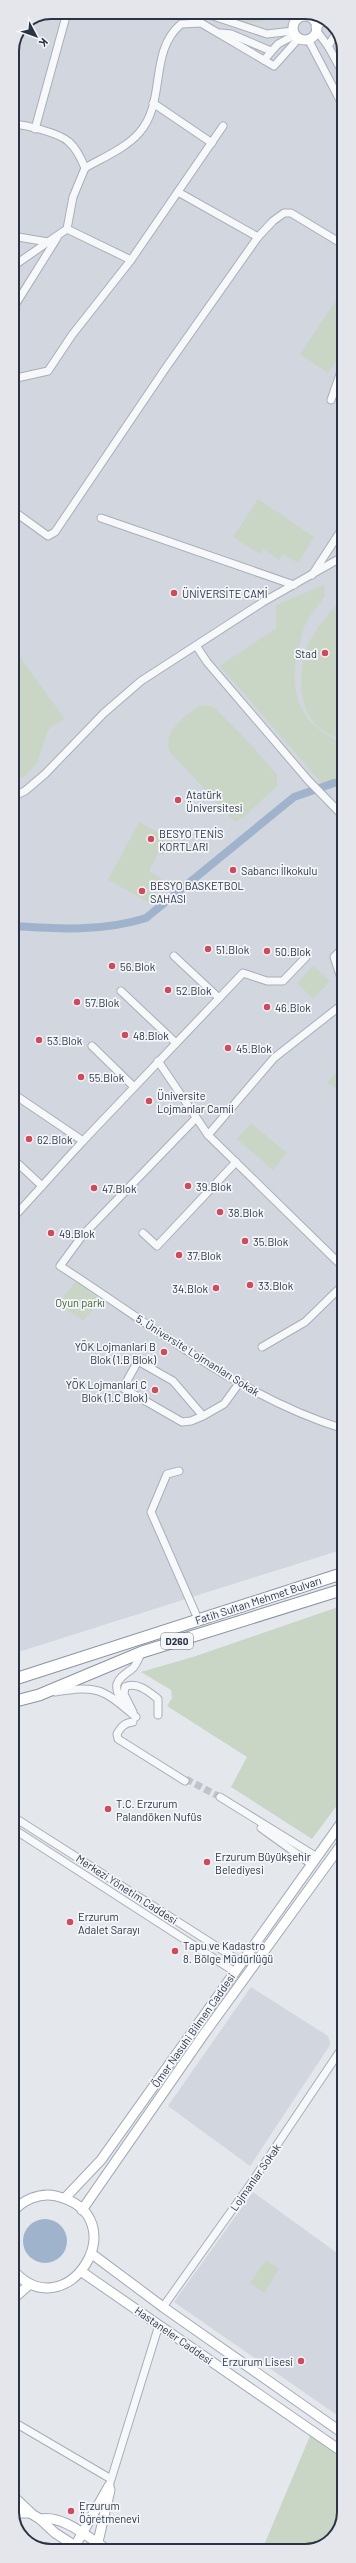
<svg xmlns="http://www.w3.org/2000/svg" width="356" height="2563" viewBox="0 0 356 2563" font-family="Barlow,sans-serif">
<style>
.built{fill:#d2d6de}
.green{fill:#c9d6c5}
.water{fill:#9fb4cc}
.lines{fill:none;stroke-linecap:round;stroke-linejoin:round}
.canal{stroke:#9fb4cc;stroke-width:8}
.minor-tunnel{stroke:#bfc3cb;stroke-width:7;stroke-dasharray:7 3.5;stroke-linecap:butt}
.minor-casing{stroke:#a9aeb7;stroke-width:9}
.major-casing{stroke:#a3abb8;stroke-width:11}
.highway-casing{stroke:#8b94a3;stroke-width:13}
.minor{stroke:#f7f8fa;stroke-width:7}
.major{stroke:#fff;stroke-width:9}
.highway{stroke:#fff;stroke-width:11}
.poi-dot{fill:#d1495b;stroke:#f4f6f9;stroke-width:1.5}
.labels{text-anchor:middle;dominant-baseline:central;stroke-width:3.5;stroke-linejoin:round;paint-order:stroke}
.shield{fill:#f4f6f9;stroke:#676e7b;stroke-width:1}
.shield-label{font-size:10px;font-weight:bold;fill:#2b3445}
.poi-label{font-size:11px;fill:#2b3445;stroke:#f4f6f9;text-anchor:start}
.park-label{font-size:11px;fill:#3f6138;stroke:#f4f6f9}
.street-label{font-size:11px;fill:#2b3445;stroke:#f4f6f9}
.rim{fill:none;stroke:#2b3445;stroke-width:2}
</style>
<rect width="100%" height="100%" fill="#e4e7ec"/>
<g class="built">
<path d="M51,12H310L333,24L344,46V1549L12,1654V51L24,23Z"/>
<path d="M251,1987L328,2036L330,2042V2045L250,2166L168,2106Z"/>
<path d="M253,2192L344,2258V2420L174,2302Z"/>
</g>
<g class="green">
<path d="M216,12H282C257,29 242,22 216,12Z"/>
<path d="M344,289V350L328,373L300,354Z"/>
<path d="M258,499L314,537L298,563L283,554L279,560L263,549L260,554L233,537Z"/>
<path d="M324,585L325,596C319,605 310,614 306,623C302,630 301,640 299,647C287,691 299,726 344,743V780L324,786L220,666L276,628V605Z"/>
<path d="M340,591H344V741C332,736 321,732 313,722C296,700 299,659 312,637C320,623 332,610 343,598Z"/>
<path d="M12,646L64,718L48,730L38,761L25,776L12,781Z"/>
<path d="M199,705L214,707L245,738L277,775V786L245,816L235,822L169,751C164,729 184,718 199,705Z"/>
<path d="M139,822L173,840L163,855L158,853L149,871L162,879L150,903L108,880Z"/>
<path d="M313,966L330,981L313,999L297,983Z"/>
<path d="M344,1063V1092L327,1083Z"/>
<path d="M251,1123L287,1153L273,1170L237,1139Z"/>
<path d="M76,1281L101,1300L83,1321L58,1304Z"/>
<path d="M344,1605V1796L312,1839L231,1787L247,1757L167,1706L172,1698L171,1690L141,1672L196,1656Z"/>
<path d="M266,2260L279,2269L264,2293L250,2283Z"/>
<path d="M310,2436L344,2457V2512L334,2538L310,2551L262,2550Z"/>
</g>
<circle class="water" cx="45" cy="2241" r="22"/>
<g class="lines">
<path class="canal" d="M12,926C58,929 102,932 146,918L294,797L334,783L344,782"/>
<path class="minor-tunnel" d="M186,1779L220,1797"/>
<g class="minor-casing">
<g id="minor">
<path d="M201,12L267,34L293,31"/>
<path d="M316,30L328,46L344,75"/>
<path d="M221,33L231,34L271,51"/>
<path d="M308,39L344,108"/>
<path d="M328,46L337,32"/>
<path d="M264,60L278,44L295,35"/>
<path d="M153,103L212,143"/>
<path d="M12,125C23,123 61,134 69,142C77,149 81,158 85,168L73,197L67,229L48,242L12,236"/>
<path d="M35,129L65,20"/>
<path d="M85,168C102,158 126,148 139,133C167,102 148,52 181,24L201,23L274,66L299,38"/>
<path d="M178,192L258,237"/>
<path d="M67,229L131,260"/>
<path d="M12,267L48,242"/>
<path d="M12,310L57,238"/>
<path d="M12,379L48,371L72,335L131,260L223,126"/>
<path d="M331,400L344,363"/>
<path d="M12,510L48,536L55,532L165,369L258,237L273,221L284,213H291L344,245"/>
<path d="M101,518L294,585"/>
<path d="M312,575L344,526"/>
<path d="M197,647L207,662L308,780L344,817"/>
<path d="M12,797L25,791L45,774L104,713L141,681L263,602L344,556"/>
<path d="M344,947L334,957L344,987"/>
<path d="M174,956L219,998"/>
<path d="M121,991L176,1043"/>
<path d="M92,1046L134,1087"/>
<path d="M158,1061L208,1135L344,1268"/>
<path d="M12,1093L83,1141L243,973L267,981H283L306,957"/>
<path d="M196,1118L82,1236L60,1266C151,1324 239,1397 344,1429"/>
<path d="M208,1135L274,1058L344,1003"/>
<path d="M12,1158L42,1186"/>
<path d="M12,1219L83,1141"/>
<path d="M143,1233L157,1246L236,1162"/>
<path d="M262,1347L305,1322L344,1284"/>
<path d="M203,1416L191,1421L182,1422L123,1388L138,1361L173,1381L203,1416L224,1404L240,1382"/>
<path d="M179,1471L167,1474L151,1512L198,1619"/>
<path d="M55,1692C100,1685 102,1689 136,1717"/>
<path d="M124,1704C111,1685 116,1680 132,1669C136,1666 139,1657 142,1652"/>
<path d="M133,1712L124,1694L125,1687C137,1681 149,1692 158,1699V1715"/>
<path d="M133,1722C124,1723 121,1727 117,1734L118,1739L185,1781"/>
<path d="M220,1797L317,1857"/>
<path d="M12,1816L241,1962"/>
<path d="M12,1828L235,1972"/>
<path d="M261,1828L311,1864"/>
<path d="M163,2307L252,2182L344,2045"/>
<path d="M12,2421L111,2479"/>
<path d="M109,2486L159,2325"/>
</g>
</g>
<g class="major-casing">
<g id="major">
<circle cx="305" cy="28" r="12"/>
<path d="M316,27L323,19"/>
<path d="M65,2198L101,2160L344,1819"/>
<path d="M82,2210L204,2034L344,1841"/>
<path d="M12,2213C22,2200 40,2192 56,2196C140,2216 66,2333 12,2269"/>
<path d="M92,2254L163,2307L344,2434"/>
<path d="M82,2272L344,2453"/>
<path d="M12,2300L30,2284"/>
<path d="M12,2495L31,2513H12"/>
<path d="M12,2502L40,2519L55,2533L83,2551"/>
<path d="M40,2519C65,2515 89,2539 110,2551"/>
<path d="M75,2546L109,2486"/>
<path d="M94,2551L98,2542L110,2490"/>
</g>
</g>
<g class="highway-casing">
<g id="highway">
<path d="M12,1680L344,1573"/>
<path d="M12,1702L39,1695L142,1652L344,1589"/>
</g>
</g>
<use href="#minor" class="minor"/>
<use href="#major" class="major"/>
<use href="#highway" class="highway"/>
</g>
<g class="poi-dot">
<circle cx="174" cy="593" r="4"/>
<circle cx="325" cy="653" r="4"/>
<circle cx="178" cy="800" r="4"/>
<circle cx="151" cy="839" r="4"/>
<circle cx="233" cy="870" r="4"/>
<circle cx="142" cy="891" r="4"/>
<circle cx="208" cy="949" r="4"/>
<circle cx="267" cy="951" r="4"/>
<circle cx="112" cy="966" r="4"/>
<circle cx="168" cy="990" r="4"/>
<circle cx="77" cy="1002" r="4"/>
<circle cx="267" cy="1007" r="4"/>
<circle cx="125" cy="1035" r="4"/>
<circle cx="39" cy="1040" r="4"/>
<circle cx="228" cy="1048" r="4"/>
<circle cx="81" cy="1077" r="4"/>
<circle cx="149" cy="1101" r="4"/>
<circle cx="29" cy="1139" r="4"/>
<circle cx="188" cy="1186" r="4"/>
<circle cx="94" cy="1188" r="4"/>
<circle cx="220" cy="1212" r="4"/>
<circle cx="51" cy="1233" r="4"/>
<circle cx="245" cy="1241" r="4"/>
<circle cx="179" cy="1255" r="4"/>
<circle cx="250" cy="1285" r="4"/>
<circle cx="216" cy="1288" r="4"/>
<circle cx="164" cy="1352" r="4"/>
<circle cx="155" cy="1390" r="4"/>
<circle cx="108" cy="1809" r="4"/>
<circle cx="207" cy="1862" r="4"/>
<circle cx="70" cy="1922" r="4"/>
<circle cx="175" cy="1951" r="4"/>
<circle cx="301" cy="2361" r="4"/>
<circle cx="71" cy="2511" r="4"/>
</g>
<g class="labels">
<rect class="shield" x="161" y="1633" width="32" height="16" rx="3"/>
<g class="shield-label">
<text x="177" y="1641">D260</text>
</g>
<g class="poi-label">
<text x="182" y="593">ÜNİVERSİTE CAMİ</text>
<text x="317" y="653" text-anchor="end">Stad</text>
<text x="186" y="794">Atatürk<tspan x="186" dy="13">Üniversitesi</tspan></text>
<text x="159" y="833">BESYO TENİS<tspan x="159" dy="13">KORTLARI</tspan></text>
<text x="241" y="870">Sabancı İlkokulu</text>
<text x="150" y="885">BESYO BASKETBOL<tspan x="150" dy="13">SAHASI</tspan></text>
<text x="216" y="949">51.Blok</text>
<text x="275" y="951">50.Blok</text>
<text x="120" y="966">56.Blok</text>
<text x="176" y="990">52.Blok</text>
<text x="85" y="1002">57.Blok</text>
<text x="275" y="1007">46.Blok</text>
<text x="133" y="1035">48.Blok</text>
<text x="47" y="1040">53.Blok</text>
<text x="236" y="1048">45.Blok</text>
<text x="89" y="1077">55.Blok</text>
<text x="157" y="1095">Üniversite<tspan x="157" dy="13">Lojmanlar Camii</tspan></text>
<text x="37" y="1139">62.Blok</text>
<text x="196" y="1186">39.Blok</text>
<text x="102" y="1188">47.Blok</text>
<text x="228" y="1212">38.Blok</text>
<text x="59" y="1233">49.Blok</text>
<text x="253" y="1241">35.Blok</text>
<text x="187" y="1255">37.Blok</text>
<text x="258" y="1285">33.Blok</text>
<text x="208" y="1288" text-anchor="end">34.Blok</text>
<text x="156" y="1346" text-anchor="end">YÖK Lojmanlari B<tspan x="156" dy="13">Blok (1.B Blok)</tspan></text>
<text x="147" y="1384" text-anchor="end">YÖK Lojmanlari C<tspan x="147" dy="13">Blok (1.C Blok)</tspan></text>
<text x="116" y="1803">T.C. Erzurum<tspan x="116" dy="13">Palandöken Nufüs</tspan></text>
<text x="215" y="1856">Erzurum Büyükşehir<tspan x="215" dy="13">Belediyesi</tspan></text>
<text x="78" y="1916">Erzurum<tspan x="78" dy="13">Adalet Sarayı</tspan></text>
<text x="183" y="1945">Tapu ve Kadastro<tspan x="183" dy="13">8. Bölge Müdürlüğü</tspan></text>
<text x="293" y="2361" text-anchor="end">Erzurum Lisesi</text>
<text x="79" y="2505">Erzurum<tspan x="79" dy="13">Öğretmenevi</tspan></text>
</g>
<g class="park-label">
<text x="80" y="1302">Oyun parkı</text>
</g>
<g class="street-label">
<text transform="translate(198 1355) rotate(32)">5. Üniversite Lojmanları Sokak</text>
<text transform="translate(258 1600) rotate(-18)">Fatih Sultan Mehmet Bulvarı</text>
<text transform="translate(127 1889) rotate(33)">Merkezi Yönetim Caddesi</text>
<text transform="translate(193 2030) rotate(-55)">Ömer Nasuhi Bilmen Caddesi</text>
<text transform="translate(255 2177) rotate(-55)">Lojmanlar Sokak</text>
<text transform="translate(174 2335) rotate(35)">Hastaneler Caddesi</text>
</g>
</g>
<path d="M0 0H356V2563H0ZM51 19H305A32 32 0 0 1 337 51V2512A32 32 0 0 1 305 2544H51A32 32 0 0 1 19 2512V51A32 32 0 0 1 51 19Z" fill="#e4e6eb" fill-rule="evenodd"/>
<path class="rim" d="M51 19H305A32 32 0 0 1 337 51V2512A32 32 0 0 1 305 2544H51A32 32 0 0 1 19 2512V51A32 32 0 0 1 51 19Z"/>
<g transform="translate(36 36) rotate(131)" stroke="#f4f6f9" stroke-width="3" paint-order="stroke">
<path d="M0-3L7 15L0 10L-7 15Z" fill="#2b3445"/>
<text y="-6" font-size="11" font-weight="bold" text-anchor="middle" fill="#2b3445">K</text>
</g>
</svg>
